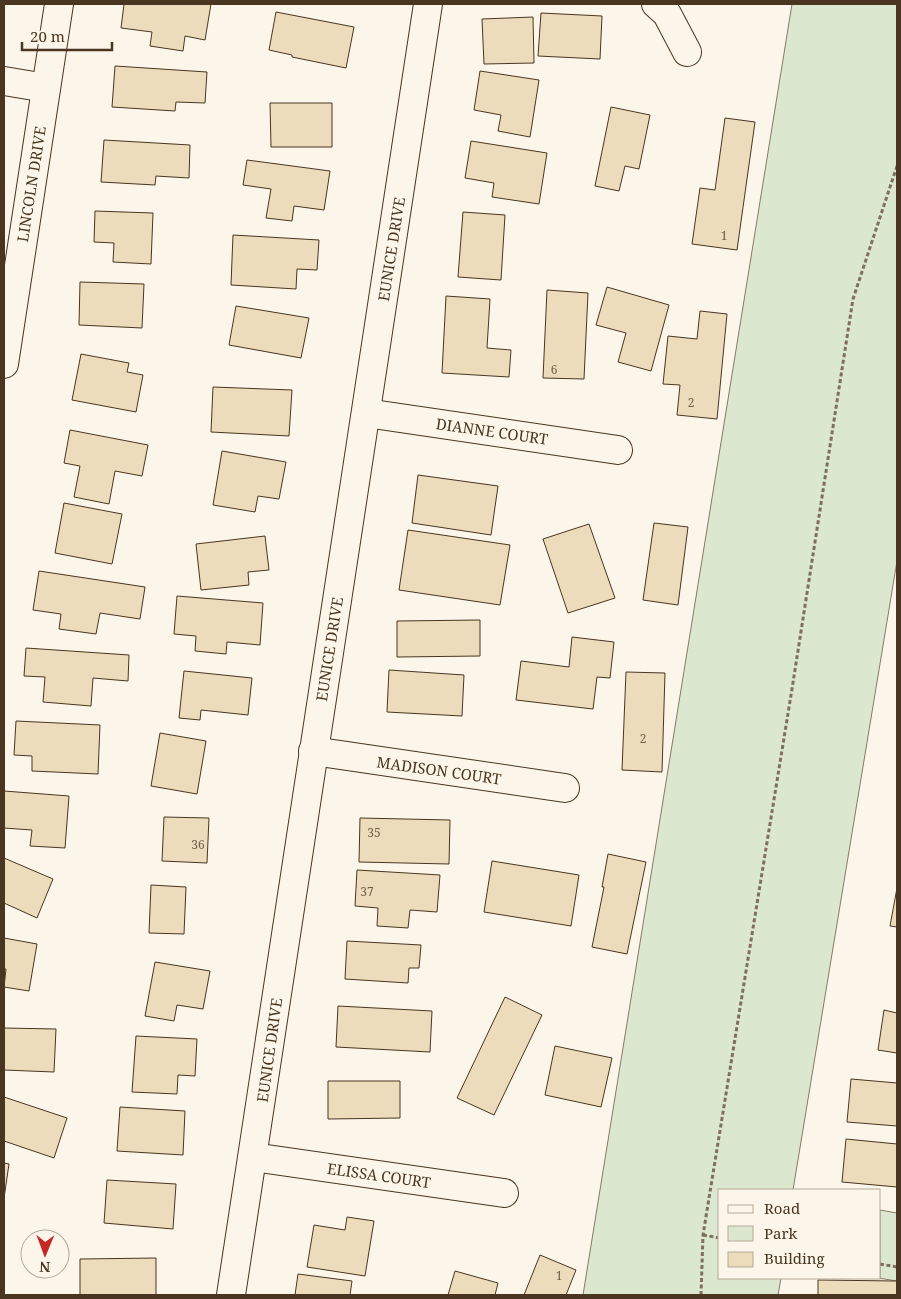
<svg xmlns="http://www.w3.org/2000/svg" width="901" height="1299" viewBox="0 0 901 1299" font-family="'Noto Serif',serif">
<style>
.green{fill:#dce7d0;stroke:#887966}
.building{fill:#ecdcbc;stroke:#4a3520}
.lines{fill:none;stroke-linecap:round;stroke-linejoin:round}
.minor-casing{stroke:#4a3520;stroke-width:30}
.path{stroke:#7f6f5c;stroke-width:3;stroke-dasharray:4 2.5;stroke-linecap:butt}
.minor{stroke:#fbf6e9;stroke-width:28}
.labels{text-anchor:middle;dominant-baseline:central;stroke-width:4;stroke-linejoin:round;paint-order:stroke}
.number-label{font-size:12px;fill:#725f47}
.street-label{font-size:15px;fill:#4a3520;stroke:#fbf6e9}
</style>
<rect width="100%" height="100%" fill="#fbf6e9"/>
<g class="green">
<path d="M792,4H897V561L793,1190H720V1278H781L778,1295H583Z"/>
<path d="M880,1210L897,1213V1281L878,1278H880Z"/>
</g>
<g class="building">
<path d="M124,4H211L205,40L185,36L183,51L150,46L152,32L121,28Z"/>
<path d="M276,12L354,27L346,68L292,57V55L269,50Z"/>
<path d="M541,13L602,16L600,59L538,56Z"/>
<path d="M533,17L534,63L484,64L482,19Z"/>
<path d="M115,66L207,72L205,103L176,102L175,111L112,107Z"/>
<path d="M480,71L539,80L530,137L498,131L501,115L474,110Z"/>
<path d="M270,103H332V147H271Z"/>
<path d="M611,107L650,115L639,169L625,166L619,191L595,186Z"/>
<path d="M725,118L755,122L737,250L692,244L700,188L715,190Z"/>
<path d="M104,140L190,145L189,178L156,176L155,185L101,182Z"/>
<path d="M471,141L547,153L539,204L492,197L494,183L465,178Z"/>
<path d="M247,160L330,171L324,210L294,206L292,221L266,218L271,189L243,185Z"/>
<path d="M95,211L153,213L151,264L113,262L114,243L94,242Z"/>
<path d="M463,212L505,215L501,280L458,277Z"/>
<path d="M233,235L319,240L317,270L297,269L296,289L231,285Z"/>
<path d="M80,282L144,284L142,328L79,325Z"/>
<path d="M607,287L669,305L651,371L618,362L626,333L596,325Z"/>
<path d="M547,290L588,293L584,379L543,378Z"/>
<path d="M446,296L490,299L487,348L511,350L509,377L442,373Z"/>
<path d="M236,306L309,318L301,358L229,345Z"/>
<path d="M700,311L727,314L717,419L677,415L680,385L663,384L668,336L697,339Z"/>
<path d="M81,354L129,363L127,372L143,375L136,412L72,400Z"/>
<path d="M213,387L292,390L289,436L211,432Z"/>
<path d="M70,430L148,445L142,476L115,471L109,504L74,497L80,466L64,463Z"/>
<path d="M222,451L286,462L279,499L258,496L255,512L213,505Z"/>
<path d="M418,475L498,486L491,535L412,523Z"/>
<path d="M64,503L122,514L112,564L55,553Z"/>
<path d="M654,523L688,527L678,605L643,600Z"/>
<path d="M589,524L615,598L568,613L543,539Z"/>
<path d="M408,530L510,545L500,605L399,590Z"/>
<path d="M265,536L269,570L248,572L249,585L201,590L196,544Z"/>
<path d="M39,571L145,587L140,619L100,613L96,634L59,629L61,614L33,610Z"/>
<path d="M177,596L263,603L260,645L227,642L226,654L195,651L196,636L174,634Z"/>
<path d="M480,620V656L397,657V621Z"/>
<path d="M572,637L614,642L610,678L597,677L593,709L516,700L521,661L569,667Z"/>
<path d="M26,648L129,655L128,681L93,678L91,706L43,702L45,677L24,676Z"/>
<path d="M389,670L464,675L462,716L387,712Z"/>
<path d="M184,671L252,678L248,715L201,710L200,720L179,718Z"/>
<path d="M626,672L665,673L662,772L622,770Z"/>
<path d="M16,721L100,725L98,774L32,771V756L14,755Z"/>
<path d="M160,733L206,741L197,794L151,786Z"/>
<path d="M4,791L69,796L65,848L30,846L32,830L4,828Z"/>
<path d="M164,817L209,818L207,863L162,861Z"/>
<path d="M360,818L450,820L449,864L359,862Z"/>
<path d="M608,854L646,862L627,954L592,947L604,887H602Z"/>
<path d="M4,858L53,879L37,918L4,903Z"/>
<path d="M492,861L579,875L571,926L484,912Z"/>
<path d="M357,870L440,875L437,912L410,910L408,928L377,926L378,908L355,906Z"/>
<path d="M151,885L186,887L184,934L149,933Z"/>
<path d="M897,888V927L890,926Z"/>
<path d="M4,938L37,944L29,991L4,987L6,969H4Z"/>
<path d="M347,941L421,945L419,968H409L408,983L345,979Z"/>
<path d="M155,962L210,971L203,1009L177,1005L174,1021L145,1016Z"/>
<path d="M505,997L542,1015L494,1115L457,1098Z"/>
<path d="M338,1006L432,1011L430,1052L336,1047Z"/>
<path d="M884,1010L897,1013V1053L878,1050Z"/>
<path d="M4,1028L56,1029L54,1072L4,1070Z"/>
<path d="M136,1036L197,1039L195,1076L178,1075L177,1094L132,1092Z"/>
<path d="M555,1046L612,1058L601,1107L545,1095Z"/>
<path d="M851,1079L897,1083V1126L847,1122Z"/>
<path d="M328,1081H400V1118L328,1119Z"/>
<path d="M4,1097L67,1118L54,1158L4,1141Z"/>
<path d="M120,1107L185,1111L183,1155L117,1151Z"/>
<path d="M846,1139L897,1144V1187L842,1182Z"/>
<path d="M4,1163L9,1164L4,1198Z"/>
<path d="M107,1180L176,1184L173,1229L104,1223Z"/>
<path d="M347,1217L374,1221L365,1276L307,1267L314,1225L345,1230Z"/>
<path d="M540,1255L576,1270L566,1295H524Z"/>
<path d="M156,1258V1295H80V1259Z"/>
<path d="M455,1271L498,1283L495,1295H448Z"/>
<path d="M298,1274L352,1281L350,1295H295Z"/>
<path d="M818,1280L897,1281V1295H818Z"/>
</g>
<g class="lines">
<g class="minor-casing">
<g id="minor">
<path d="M656,4L667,14L687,52"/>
<path d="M4,81L46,88"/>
<path d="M4,364L59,4"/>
<path d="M366,413L618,450"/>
<path d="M313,751L565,788"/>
<path d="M253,1157L504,1193"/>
<path d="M231,1295L428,4"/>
</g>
</g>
<g class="path">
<path d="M703,1235L720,1238"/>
<path d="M880,1264L897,1267"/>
<path d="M701,1295L703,1235L792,689L853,299L897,166"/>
</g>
<use href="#minor" class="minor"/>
</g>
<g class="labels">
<g class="number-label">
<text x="724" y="235">1</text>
<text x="554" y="369">6</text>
<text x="691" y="402">2</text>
<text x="643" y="738">2</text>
<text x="374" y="832">35</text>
<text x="198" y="844">36</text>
<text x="367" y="891">37</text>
<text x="559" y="1275">1</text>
</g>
<g class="street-label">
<text transform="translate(31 184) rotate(-81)">LINCOLN DRIVE</text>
<text transform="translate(391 249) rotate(-81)">EUNICE DRIVE</text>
<text transform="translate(492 431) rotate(8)">DIANNE COURT</text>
<text transform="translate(329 649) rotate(-81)">EUNICE DRIVE</text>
<text transform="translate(439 770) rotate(8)">MADISON COURT</text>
<text transform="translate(269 1050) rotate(-82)">EUNICE DRIVE</text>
<text transform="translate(379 1175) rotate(8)">ELISSA COURT</text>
</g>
</g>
<rect width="901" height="1299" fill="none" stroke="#4a3520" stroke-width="10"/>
<rect x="718" y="1189" width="162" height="90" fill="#fbf6e9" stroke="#b4a999"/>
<rect x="728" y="1205" width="25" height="8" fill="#fbf6e9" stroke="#b4a999"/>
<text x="764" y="1214" font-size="15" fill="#4a3520">Road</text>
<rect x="728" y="1226" width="25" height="15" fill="#dce7d0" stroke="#b4a999"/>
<text x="764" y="1239" font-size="15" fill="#4a3520">Park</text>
<rect x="728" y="1252" width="25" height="15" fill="#ecdcbc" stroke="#b4a999"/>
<text x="764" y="1264" font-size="15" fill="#4a3520">Building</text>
<g transform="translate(45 1254) rotate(181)"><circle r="24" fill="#fbf6e9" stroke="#b4a999"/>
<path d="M0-4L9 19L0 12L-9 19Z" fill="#c62828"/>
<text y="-8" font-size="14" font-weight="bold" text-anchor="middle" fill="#4a3520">N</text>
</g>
<path d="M22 42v8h90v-8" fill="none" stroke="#4a3520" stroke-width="2.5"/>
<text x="30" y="42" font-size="15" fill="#4a3520" stroke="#fbf6e9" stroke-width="4" paint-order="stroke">20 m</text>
</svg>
